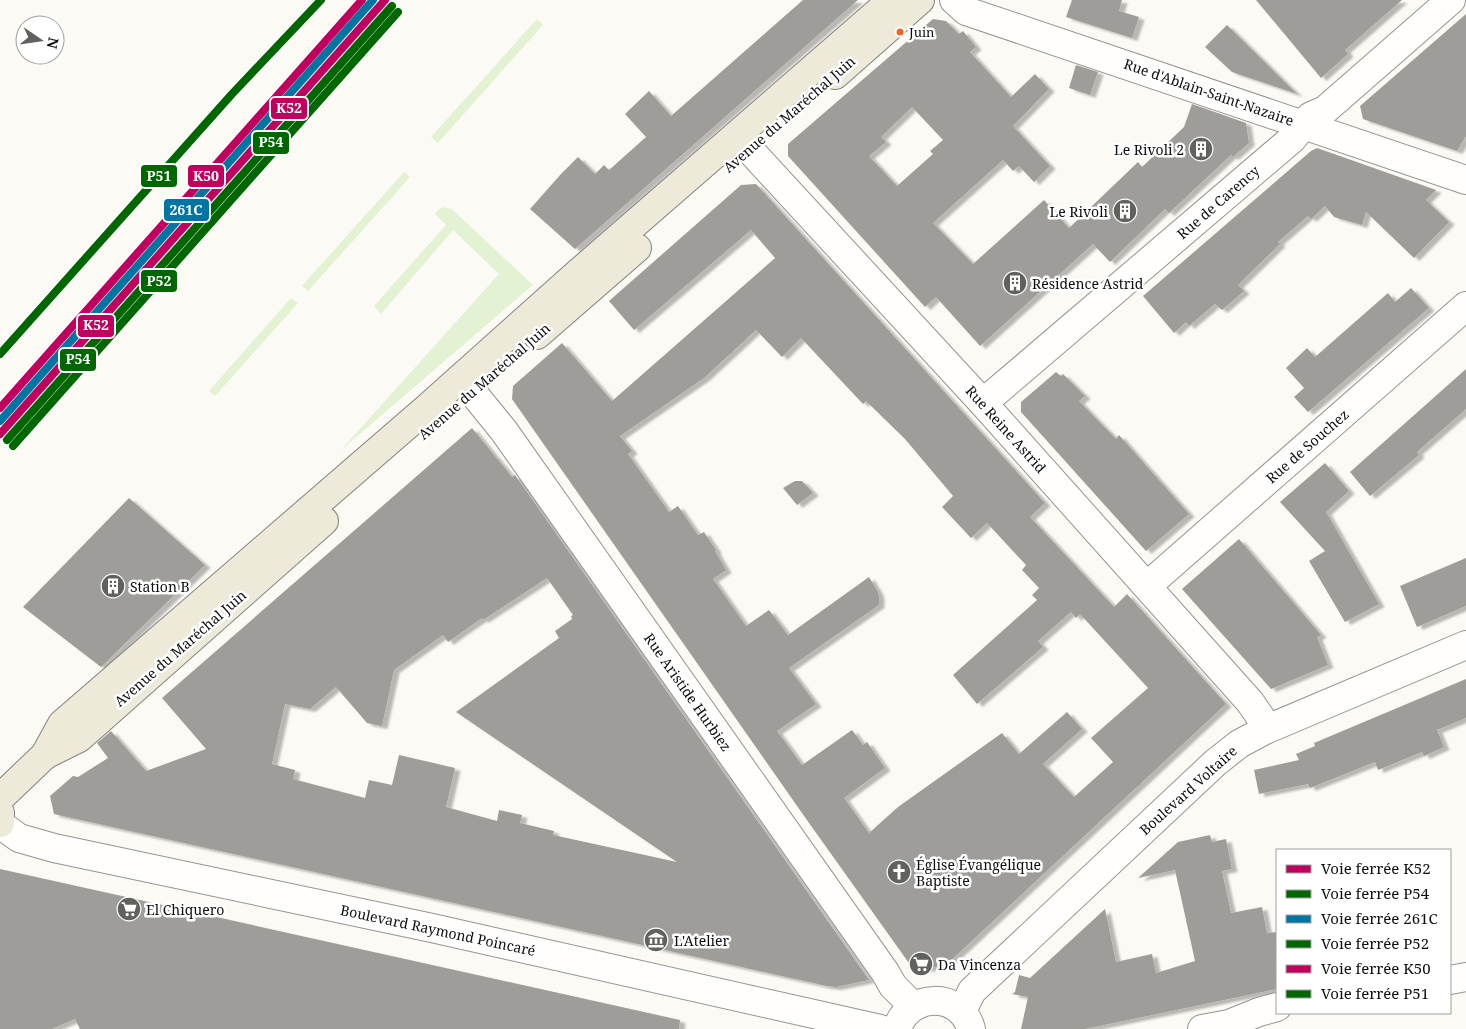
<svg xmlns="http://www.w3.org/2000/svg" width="1466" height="1029" viewBox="0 0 1466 1029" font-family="'Noto Serif',serif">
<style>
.green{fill:#e2f2d2}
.building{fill:#9f9d99;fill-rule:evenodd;filter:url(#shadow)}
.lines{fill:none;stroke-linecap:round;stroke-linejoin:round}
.minor-casing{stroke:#959492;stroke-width:30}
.major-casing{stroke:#82827f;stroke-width:30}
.minor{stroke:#fffefd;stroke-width:28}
.major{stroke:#edead9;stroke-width:28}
.rail-1-casing{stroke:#fff;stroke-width:11}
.rail-2-casing{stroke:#fff;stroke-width:11}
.rail-3-casing{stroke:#fff;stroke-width:11}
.rail-4-casing{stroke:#fff;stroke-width:11}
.rail-5-casing{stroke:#fff;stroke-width:11}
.rail-6-casing{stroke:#fff;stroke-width:11}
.rail-1{stroke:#bf005f;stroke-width:8}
.rail-2{stroke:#060;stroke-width:8}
.rail-3{stroke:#0075a1;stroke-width:8}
.rail-4{stroke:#060;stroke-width:8}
.rail-5{stroke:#bf005f;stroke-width:8}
.rail-6{stroke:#060;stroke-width:8}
.bus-dot{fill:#f26522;stroke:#fff;stroke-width:2}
.labels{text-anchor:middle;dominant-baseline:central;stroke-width:5;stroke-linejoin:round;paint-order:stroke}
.bus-label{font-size:13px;fill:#0e0e0e;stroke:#fff;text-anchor:start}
.street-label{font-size:14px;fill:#0e0e0e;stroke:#fff}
.poi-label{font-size:14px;fill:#0e0e0e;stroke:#fff;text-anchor:start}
.line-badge{stroke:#fff;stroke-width:2}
.badge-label{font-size:14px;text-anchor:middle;font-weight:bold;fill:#fff}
</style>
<defs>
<filter id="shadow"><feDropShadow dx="5.5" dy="3" stdDeviation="1" flood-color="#0004"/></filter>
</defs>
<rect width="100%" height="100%" fill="#fcfaf4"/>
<g class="green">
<path d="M537,19L543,25L438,143L431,137Z"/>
<path d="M404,172L410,177L308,291L302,286Z"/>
<path d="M444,207L451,209L456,213L533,285L340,451L499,274L453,230L381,314L374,306L446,225L435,214L438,210Z"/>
<path d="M291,298L298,303L215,396L209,391Z"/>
</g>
<g class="building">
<path d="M803,0H858L575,249L530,209L561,174L578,157L595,174L604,165L609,170L646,137L625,114L649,91L671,116Z"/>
<path d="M1072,0H1122L1119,11L1139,17L1132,38L1066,17Z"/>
<path d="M1256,0H1402L1345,50L1348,54L1321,78Z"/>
<path d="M1466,14V136L1457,151L1363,119L1360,106Z"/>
<path d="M933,19L946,21L959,34L963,31L976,47L970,52L1011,97L1035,74L1049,89L1013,126L1050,166L1034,182L1019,166L1013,171L1003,160L933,223L973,264L1044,200L1069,228L1138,162L1142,167L1184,127L1192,104L1246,123L1249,143L1233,157L1231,155L1169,213L1165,209L1110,262L1093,244L980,346L936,297L925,307L788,156V144ZM912,107L943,140L930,151L933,154L897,186L869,156L886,142L881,137Z"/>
<path d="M1227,25L1297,94L1232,72L1205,47Z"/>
<path d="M1076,65L1098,72L1090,95L1069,88Z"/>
<path d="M1317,148L1436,190L1426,200L1449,222L1414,258L1366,212L1362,225L1334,217L1325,206L1311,219L1308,216L1278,242L1280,244L1238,285L1244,291L1222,310L1215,304L1189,326L1186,322L1174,333L1143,296L1311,151Z"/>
<path d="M756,184L1045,503L1030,517L1114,607L1127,594L1226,704L946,965L919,970L911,966L809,823L512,399L513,386L562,343L612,401L775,258L751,230L634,330L609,301L741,185ZM756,330L782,357L801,338L863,404L866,401L905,439L953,496L942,507L971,538L987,523L1026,565L1022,570L1039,588L1032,595L1037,600L953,675L977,704L1043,647L1038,641L1071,612L1076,618L1080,614L1148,688L1091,738L1113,762L1074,797L1043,764L1082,729L1067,712L1019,754L1002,733L898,807L869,833L844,798L885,768L867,742L863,745L852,730L802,765L777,731L816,704L789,668L879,605V597L878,592L869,577L788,635L769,610L746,626L713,579L726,570L715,551L716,550L704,532L698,535L678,506L669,512L628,454L632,451L620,436L704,378Z"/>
<path d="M1411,288L1429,308L1308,412L1294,397L1304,388L1286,368L1307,348L1315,357L1388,293L1395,302Z"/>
<path d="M1466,369V409L1417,452L1419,455L1370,496L1350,472Z"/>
<path d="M1056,372L1061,376L1063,374L1085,396L1079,401L1116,439L1119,435L1189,514L1146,551L1021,412V402Z"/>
<path d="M472,428L512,477L515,475L869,980L836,987L827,986L54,814L50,796L73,776L78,777L108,758L97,743L111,731L146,771L206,749L162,698ZM547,578L573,615L571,616L572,619L555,631L559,638L456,712L677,862L553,835L554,831L520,823L522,815L499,810L497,821L446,807L455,768L399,755L392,785L369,780L365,798L293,779L295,770L272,764L285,704L310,709L336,687L367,723L382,726L394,670L443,635L448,642L482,618L483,620Z"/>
<path d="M1325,463L1349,491L1326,512L1379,604L1345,622L1309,561L1325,551L1280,502Z"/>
<path d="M795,481H802L813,493L797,505L783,488Z"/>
<path d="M129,498L205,565L101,667L23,607Z"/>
<path d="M1239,539L1321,635L1317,637L1328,665L1271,689L1182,589Z"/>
<path d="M1466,558V606L1417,627L1400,586Z"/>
<path d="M1466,679V718L1437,730L1444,747L1424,756L1422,752L1378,770L1375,762L1310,788L1308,784L1259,794L1254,770L1299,760L1296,754L1315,746L1314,743Z"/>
<path d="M1210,835L1212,842L1226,839L1232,869L1222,871L1231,913L1262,907L1267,933L1277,932V989L1085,1029H1021L1028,997L1012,994L1015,992L1019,975L1030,978L1105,909L1116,962L1152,954L1156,973L1195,961L1175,870L1138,878L1178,842Z"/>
<path d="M0,869L680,1020L679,1029H80L75,1019L52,1029H0Z"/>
</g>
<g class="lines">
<g class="minor-casing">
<g id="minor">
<path d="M954,0L966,11L1466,180"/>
<path d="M737,136L983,403L1250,702L1261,718L1265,730"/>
<path d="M461,378L504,431L885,972L893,986L913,1006"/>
<path d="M983,403L1292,139L1311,116L1325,110L1451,0"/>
<path d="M1147,586L1466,306"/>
<path d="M0,824L19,838L54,848L432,928L880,1029"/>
<path d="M1450,980L1466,977"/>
<path d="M962,1011L972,991L1215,763L1239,744L1265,730L1466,645"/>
<path d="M897,1029C908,992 961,991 971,1029"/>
<path d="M1202,1029L1229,1024L1259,1012L1277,1007"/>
</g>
</g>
<g class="major-casing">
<g id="major">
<path d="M835,75L920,0"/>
<path d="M537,335L637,248"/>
<path d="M45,755L79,738L324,521"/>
<path d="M0,798L45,755L62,724L427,408L577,274L892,0"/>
<path d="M0,813V823"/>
</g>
</g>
<use href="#minor" class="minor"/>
<use href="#major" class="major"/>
<g class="rail-1-casing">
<path id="rail-1" d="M0,434L385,0"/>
</g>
<g class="rail-2-casing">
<path id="rail-2" d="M7,440L392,6"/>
</g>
<g class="rail-3-casing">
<path id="rail-3" d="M0,421L373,0"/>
</g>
<g class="rail-4-casing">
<path id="rail-4" d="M13,446L398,12"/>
</g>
<g class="rail-5-casing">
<path id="rail-5" d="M0,408L362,0"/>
</g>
<g class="rail-6-casing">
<path id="rail-6" d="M0,354L232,94L321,0"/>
</g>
<use href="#rail-1" class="rail-1"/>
<use href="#rail-2" class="rail-2"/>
<use href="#rail-3" class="rail-3"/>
<use href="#rail-4" class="rail-4"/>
<use href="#rail-5" class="rail-5"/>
<use href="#rail-6" class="rail-6"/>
</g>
<defs>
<g id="building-disc" transform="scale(1.25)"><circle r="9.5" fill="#61615e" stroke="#fff"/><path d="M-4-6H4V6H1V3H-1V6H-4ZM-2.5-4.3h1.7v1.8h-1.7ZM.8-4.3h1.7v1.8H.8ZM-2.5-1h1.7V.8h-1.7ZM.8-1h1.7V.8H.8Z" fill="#fff"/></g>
<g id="church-disc" transform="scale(1.25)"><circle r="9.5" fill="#61615e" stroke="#fff"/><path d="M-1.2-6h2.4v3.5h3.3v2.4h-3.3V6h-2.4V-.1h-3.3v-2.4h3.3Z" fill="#fff"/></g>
<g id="supermarket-disc" transform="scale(1.25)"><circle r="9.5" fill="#61615e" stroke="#fff"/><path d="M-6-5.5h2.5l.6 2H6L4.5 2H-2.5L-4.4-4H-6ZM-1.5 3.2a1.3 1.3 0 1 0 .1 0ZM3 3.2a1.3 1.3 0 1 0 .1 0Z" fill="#fff"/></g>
<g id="museum-disc" transform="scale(1.25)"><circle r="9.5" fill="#61615e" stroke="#fff"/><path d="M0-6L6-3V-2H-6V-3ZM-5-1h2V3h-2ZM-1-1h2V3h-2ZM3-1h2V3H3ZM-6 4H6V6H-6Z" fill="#fff"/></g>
</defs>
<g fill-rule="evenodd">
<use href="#building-disc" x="1201" y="149"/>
<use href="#building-disc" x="1125" y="211"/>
<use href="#building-disc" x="1015" y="283"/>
<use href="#building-disc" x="113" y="586"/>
<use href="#church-disc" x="899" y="872"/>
<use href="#supermarket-disc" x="129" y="909"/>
<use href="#museum-disc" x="656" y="940"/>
<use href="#supermarket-disc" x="921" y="964"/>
</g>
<circle class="bus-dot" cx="900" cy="32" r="4.5"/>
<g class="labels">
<g class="bus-label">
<text x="909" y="32">Juin</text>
</g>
<g class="street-label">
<text transform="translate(1209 92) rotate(19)">Rue d'Ablain-Saint-Nazaire</text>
<text transform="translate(789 114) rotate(-41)">Avenue du Maréchal Juin</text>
<text transform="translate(1218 202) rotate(-41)">Rue de Carency</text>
<text transform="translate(484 381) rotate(-41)">Avenue du Maréchal Juin</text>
<text transform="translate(1006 429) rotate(48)">Rue Reine Astrid</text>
<text transform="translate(1307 446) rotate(-41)">Rue de Souchez</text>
<text transform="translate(180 648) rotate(-41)">Avenue du Maréchal Juin</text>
<text transform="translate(688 692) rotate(55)">Rue Aristide Hurbiez</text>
<text transform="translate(1188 790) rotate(-42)">Boulevard Voltaire</text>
<text transform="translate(438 930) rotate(12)">Boulevard Raymond Poincaré</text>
</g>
<g class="poi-label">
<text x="1184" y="149" text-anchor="end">Le Rivoli 2</text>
<text x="1108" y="211" text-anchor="end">Le Rivoli</text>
<text x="1032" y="283">Résidence Astrid</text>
<text x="130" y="586">Station B</text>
<text x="916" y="864">Église Évangélique<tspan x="916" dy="16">Baptiste</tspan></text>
<text x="146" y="909">El Chiquero</text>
<text x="674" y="940">L'Atelier</text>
<text x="938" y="964">Da Vincenza</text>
</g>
</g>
<g class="line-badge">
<rect x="270" y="97" width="38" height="23" rx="5" fill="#bf005f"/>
<rect x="252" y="131" width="38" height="24" rx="5" fill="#060"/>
<rect x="140" y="164" width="38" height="24" rx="5" fill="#060"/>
<rect x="187" y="164" width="38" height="24" rx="5" fill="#bf005f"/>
<rect x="163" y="198" width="47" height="24" rx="5" fill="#0075a1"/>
<rect x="140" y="269" width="38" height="24" rx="5" fill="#060"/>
<rect x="77" y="314" width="38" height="24" rx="5" fill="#bf005f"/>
<rect x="59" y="348" width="38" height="24" rx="5" fill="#060"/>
</g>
<g class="badge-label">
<text x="289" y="113">K52</text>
<text x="271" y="147">P54</text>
<text x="159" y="181">P51</text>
<text x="206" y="181">K50</text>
<text x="186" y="215">261C</text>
<text x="159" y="286">P52</text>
<text x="96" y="330">K52</text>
<text x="78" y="364">P54</text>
</g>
<rect x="1276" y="849" width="175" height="165" fill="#ffffff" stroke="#9f9f9f"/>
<rect x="1286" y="865" width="25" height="8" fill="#bf005f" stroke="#9f9f9f"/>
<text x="1321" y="874" font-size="15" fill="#0e0e0e">Voie ferrée K52</text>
<rect x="1286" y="890" width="25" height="8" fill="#006600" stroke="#9f9f9f"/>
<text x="1321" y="899" font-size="15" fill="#0e0e0e">Voie ferrée P54</text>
<rect x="1286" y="915" width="25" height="8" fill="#0075a1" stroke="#9f9f9f"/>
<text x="1321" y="924" font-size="15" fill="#0e0e0e">Voie ferrée 261C</text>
<rect x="1286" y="940" width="25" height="8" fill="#006600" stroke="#9f9f9f"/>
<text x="1321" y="949" font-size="15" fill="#0e0e0e">Voie ferrée P52</text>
<rect x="1286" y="965" width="25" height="8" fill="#bf005f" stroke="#9f9f9f"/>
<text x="1321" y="974" font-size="15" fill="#0e0e0e">Voie ferrée K50</text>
<rect x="1286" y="990" width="25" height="8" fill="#006600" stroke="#9f9f9f"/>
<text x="1321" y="999" font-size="15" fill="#0e0e0e">Voie ferrée P51</text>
<g transform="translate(40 40) rotate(103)"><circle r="24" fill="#ffffff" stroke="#9f9f9f"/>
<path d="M0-4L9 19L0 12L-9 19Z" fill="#61615e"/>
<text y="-8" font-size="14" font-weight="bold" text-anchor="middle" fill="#0e0e0e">N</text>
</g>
</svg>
